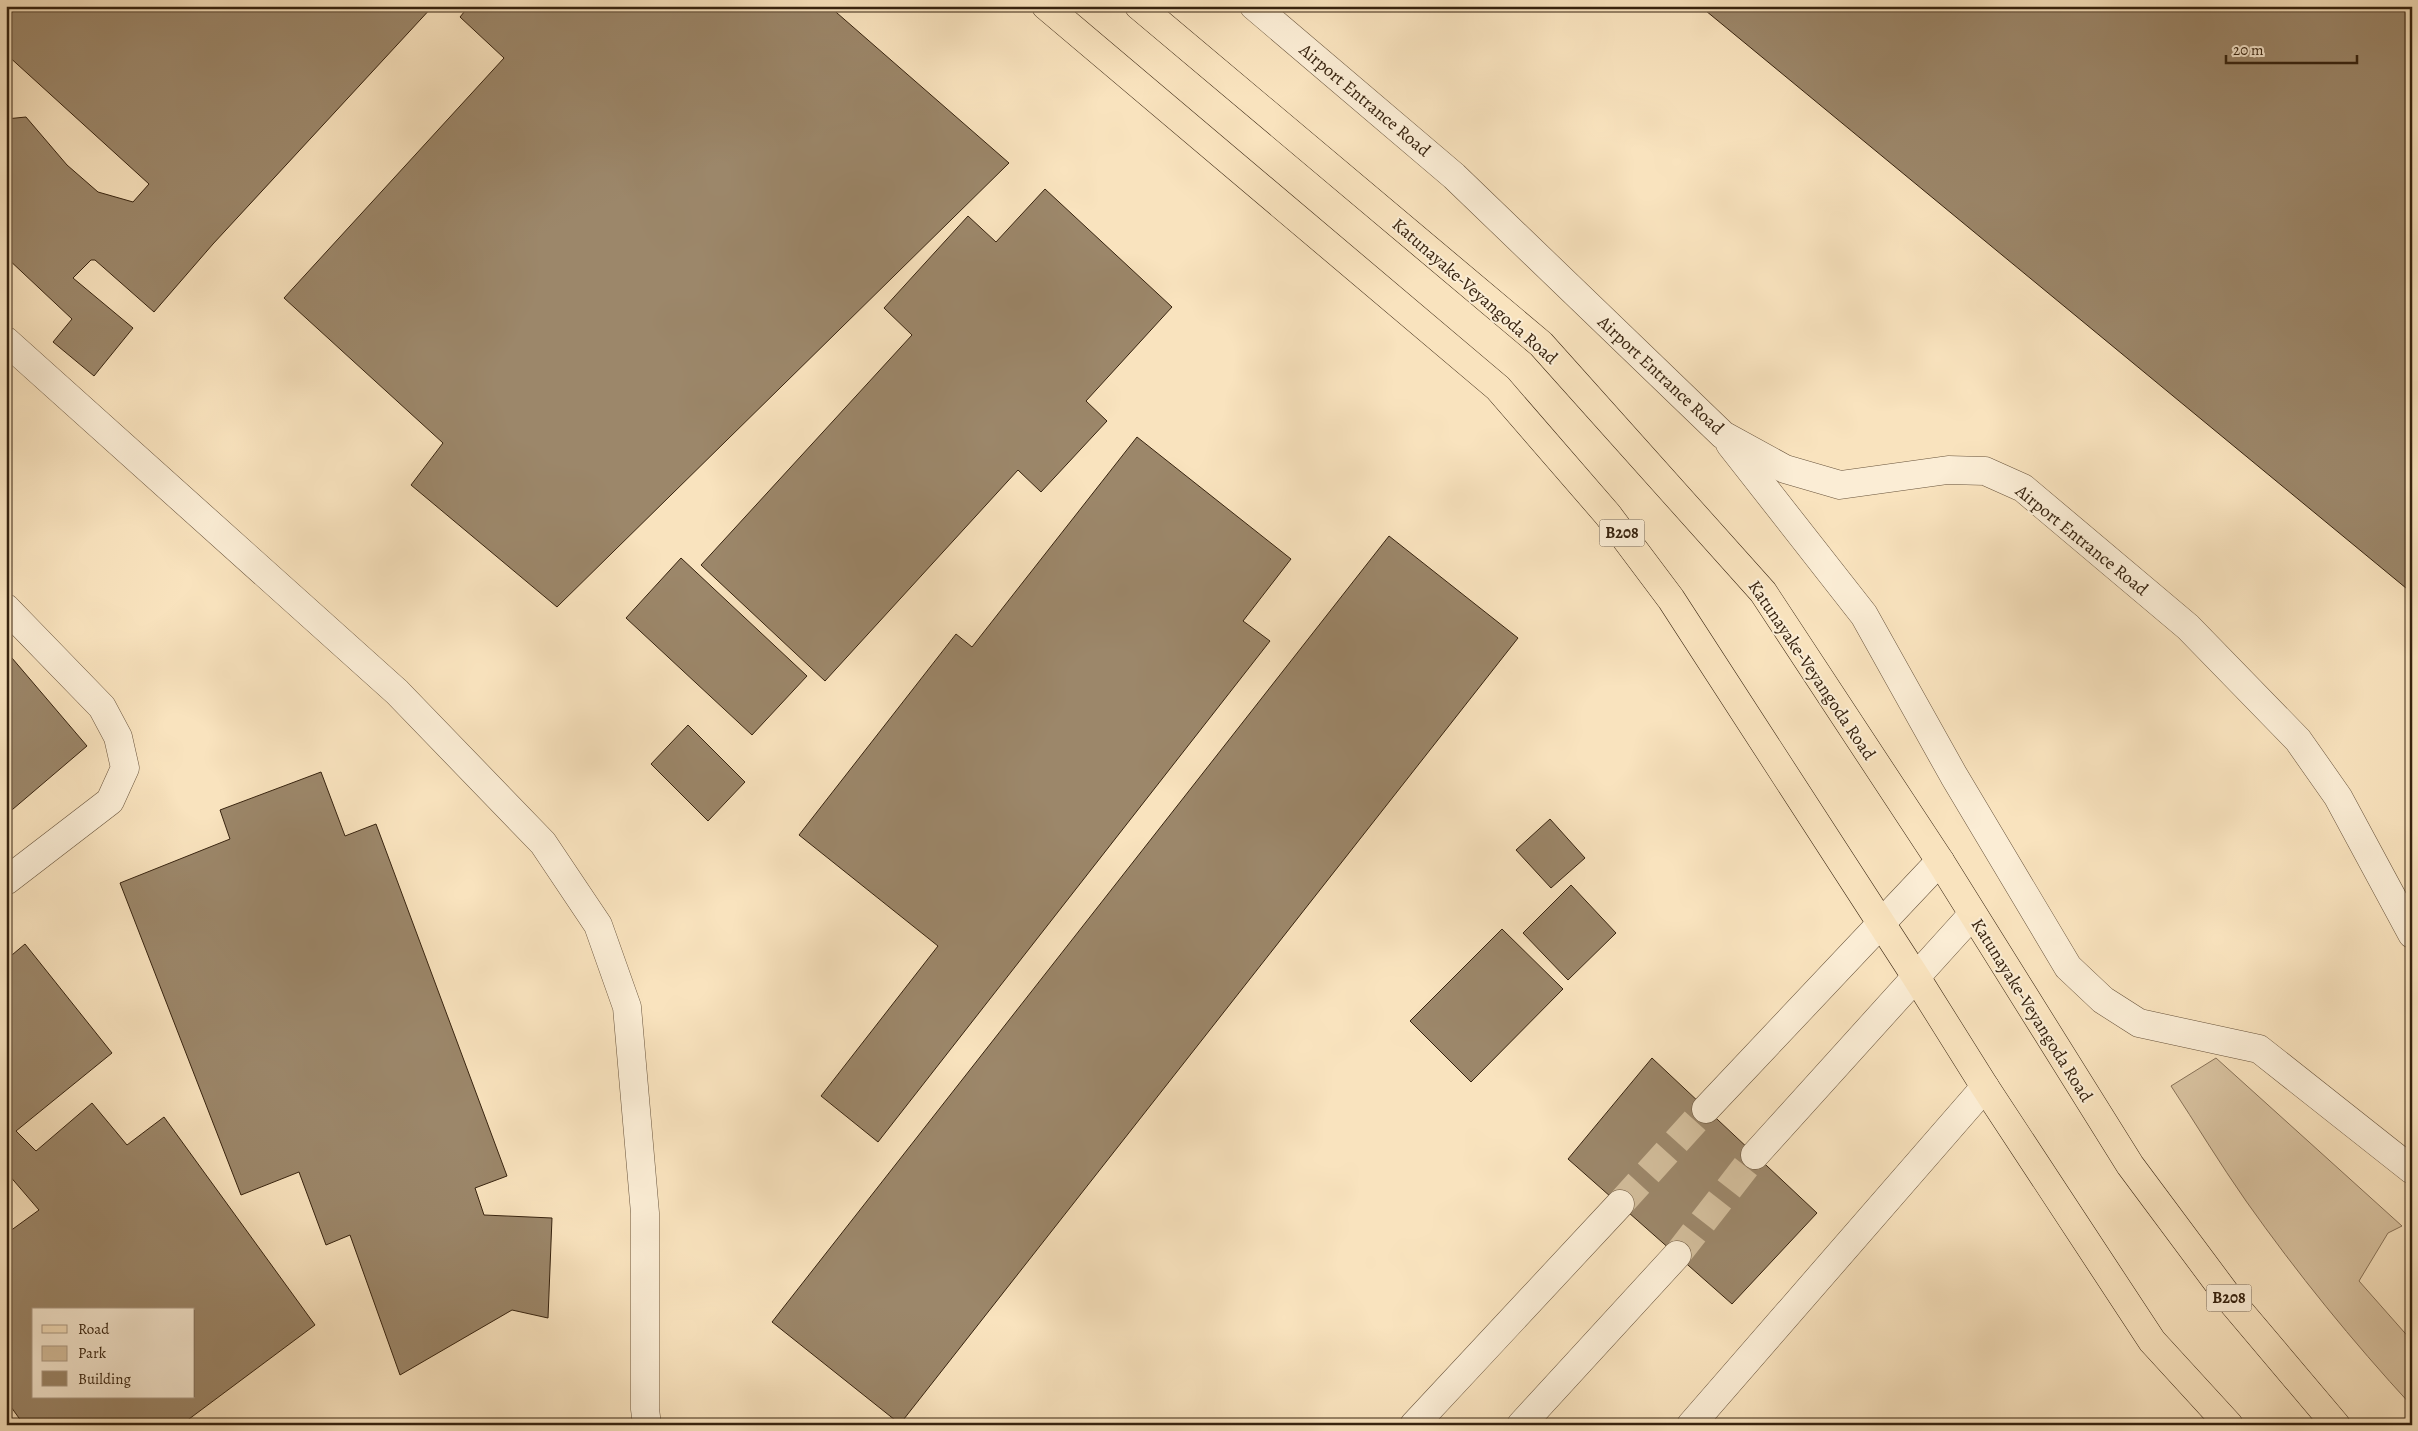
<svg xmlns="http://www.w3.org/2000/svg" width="2418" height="1431" viewBox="0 0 2418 1431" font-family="Alegreya,serif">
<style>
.green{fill:#d8c2a0;stroke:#887258}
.building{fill:#9c876a;stroke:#37230f;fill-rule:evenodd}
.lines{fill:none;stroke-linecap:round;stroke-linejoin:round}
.minor-tunnel{stroke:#d2bd9b;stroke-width:28;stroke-dasharray:28 14;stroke-linecap:butt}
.minor-casing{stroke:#68533b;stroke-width:29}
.major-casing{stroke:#37230f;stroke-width:29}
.minor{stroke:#fbedd5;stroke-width:28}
.major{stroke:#f9e3be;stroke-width:28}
.labels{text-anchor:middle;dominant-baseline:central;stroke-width:4;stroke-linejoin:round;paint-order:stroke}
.shield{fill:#fbedd5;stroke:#72604a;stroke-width:1}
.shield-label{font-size:16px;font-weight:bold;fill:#37230f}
.street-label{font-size:18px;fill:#37230f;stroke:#fbedd5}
</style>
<rect width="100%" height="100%" fill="#f9e3be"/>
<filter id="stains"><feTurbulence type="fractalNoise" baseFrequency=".004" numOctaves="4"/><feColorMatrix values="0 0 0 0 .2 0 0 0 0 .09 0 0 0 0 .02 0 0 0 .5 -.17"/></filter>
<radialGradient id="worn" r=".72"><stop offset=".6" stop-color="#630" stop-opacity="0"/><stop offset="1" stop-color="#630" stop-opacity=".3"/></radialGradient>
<path class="green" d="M2216,1058L2402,1226L2388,1233L2359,1281L2412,1341V1406C2352,1341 2297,1273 2246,1201C2220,1164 2196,1124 2171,1086Z"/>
<g class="building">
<path d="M6,6H433L213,244L154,312L95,260H91L73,278L133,328L94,376L53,342L72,319L6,257V119L26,117L67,165L98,192L133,202L149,184L6,54Z"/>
<path d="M469,6H829L1009,163L557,607L411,485L443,443L284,298L504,58L460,17Z"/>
<path d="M1700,6H2412V593Z"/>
<path d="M1045,189L1172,307L1086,401L1107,421L1041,492L1018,470L825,681L701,565L912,335L884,308L968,216L996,242Z"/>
<path d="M1137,437L1291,559L1243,621L1270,641L878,1142L821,1096L938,946L799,835L956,634L972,647Z"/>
<path d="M1389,536L1518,638L900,1424L772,1322Z"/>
<path d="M681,558L807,676L752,735L626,618Z"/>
<path d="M6,651L87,746L6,815Z"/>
<path d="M688,725L745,782L708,821L651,764Z"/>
<path d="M321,772L345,836L376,824L507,1176L475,1188L484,1215L552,1218L548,1318L512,1310L400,1375L350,1235L326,1245L299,1172L241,1195L120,883L230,839L220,810Z"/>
<path d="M1550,819L1585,858L1551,888L1516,850Z"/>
<path d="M1571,885L1616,933L1568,980L1523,933Z"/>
<path d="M1502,929L1563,989L1471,1082L1410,1021Z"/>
<path d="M25,944L112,1053L16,1131L36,1151L92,1103L127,1145L164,1117L315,1325L181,1425H24L6,1400V1234L39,1210L8,1174L11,1172L6,1167V960ZM34,1310H194V1397H34Z"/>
<path d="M1652,1058L1817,1213L1732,1304L1568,1159Z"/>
</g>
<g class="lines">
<g class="minor-tunnel">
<path d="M1620,1204L1706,1109"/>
<path d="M1677,1255L1755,1155"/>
</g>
<g class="minor-casing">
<g id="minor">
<path d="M1254,6L1454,176L1723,435L1785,469L1840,485L1948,470L1985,471L2023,488L2188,627L2298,740L2338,797L2412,934"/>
<path d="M6,341L397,692L543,843L598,925L627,1007L645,1213V1409L647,1425"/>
<path d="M1730,444L1864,615L1954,776L2068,967L2103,1000L2139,1023L2259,1049L2412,1170"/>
<path d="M6,608L102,707L118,737L125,768L110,801L6,881"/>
<path d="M1706,1109L1940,861"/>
<path d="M1755,1155L1972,915"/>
<path d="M1414,1425L1620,1204"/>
<path d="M1521,1425L1677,1255"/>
<path d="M1691,1425L1985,1087"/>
</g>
</g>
<g class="major-casing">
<g id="major">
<path d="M1046,6L1498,388L1608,515L1671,599L1916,977L1985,1087L2152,1341L2229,1425"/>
<path d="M1139,6L1541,344L1763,592L1940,861L2130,1165L2232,1302L2336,1425"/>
</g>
</g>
<use href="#minor" class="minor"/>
<use href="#major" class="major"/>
</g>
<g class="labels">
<g class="shield">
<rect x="1599.5" y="519.5" width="45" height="27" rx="4"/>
<rect x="2206.5" y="1284.5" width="45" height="27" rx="4"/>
</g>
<g class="shield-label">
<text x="1622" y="533">B208</text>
<text x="2229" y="1298">B208</text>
</g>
<g class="street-label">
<text transform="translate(1365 100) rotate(40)">Airport Entrance Road</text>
<text transform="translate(1475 291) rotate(41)">Katunayake-Veyangoda Road</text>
<text transform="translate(1661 375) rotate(43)">Airport Entrance Road</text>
<text transform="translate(2082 540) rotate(39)">Airport Entrance Road</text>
<text transform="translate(1812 670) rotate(56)">Katunayake-Veyangoda Road</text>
<text transform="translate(2032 1010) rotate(58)">Katunayake-Veyangoda Road</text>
</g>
</g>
<rect width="2418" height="1431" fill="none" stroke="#f9e3be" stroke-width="25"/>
<rect x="8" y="8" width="2403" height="1416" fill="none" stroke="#37230f" stroke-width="2.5"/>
<rect x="12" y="12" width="2393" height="1406" fill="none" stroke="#37230f"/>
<rect x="32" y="1308" width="162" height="90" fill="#fbedd5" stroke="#ad9c86"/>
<rect x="42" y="1325" width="25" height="8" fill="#f9e3be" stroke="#ad9c86"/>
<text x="78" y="1334" font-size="15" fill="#37230f">Road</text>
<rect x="42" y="1346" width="25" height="15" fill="#d8c2a0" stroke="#ad9c86"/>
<text x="78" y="1358" font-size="15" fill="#37230f">Park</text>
<rect x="42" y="1371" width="25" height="15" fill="#9c876a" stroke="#ad9c86"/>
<text x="78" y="1384" font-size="15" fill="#37230f">Building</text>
<path d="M2226 55v8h131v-8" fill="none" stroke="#37230f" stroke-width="2.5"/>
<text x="2233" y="55" font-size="15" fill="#37230f" stroke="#fbedd5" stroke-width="4" paint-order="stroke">20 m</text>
<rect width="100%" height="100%" filter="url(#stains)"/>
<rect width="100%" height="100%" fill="url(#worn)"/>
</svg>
